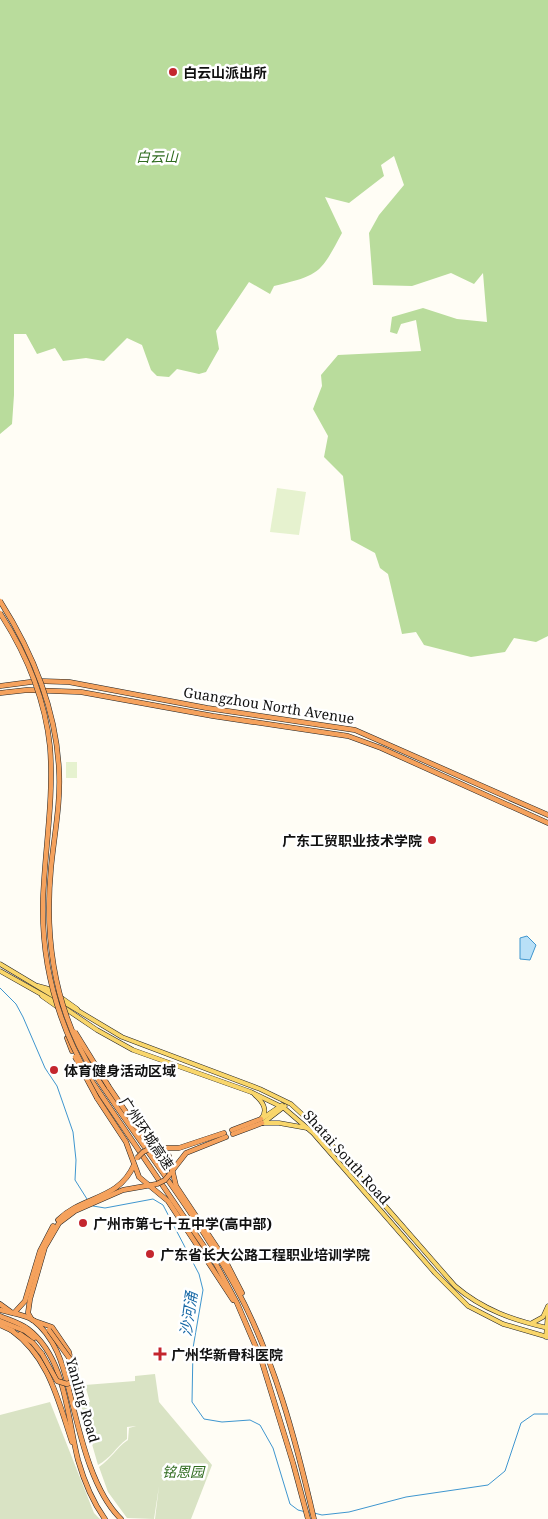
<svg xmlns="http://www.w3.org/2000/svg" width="548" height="1519" viewBox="0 0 548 1519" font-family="'Noto Serif','Noto Sans SC',serif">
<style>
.forest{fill:#b9dc9c}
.cemetery{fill:#d9e3c4}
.pitch{fill:#e6f2cf}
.water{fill:#b9e0f7;stroke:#3f96cf}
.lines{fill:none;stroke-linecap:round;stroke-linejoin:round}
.stream{stroke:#3f96cf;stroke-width:1}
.major-casing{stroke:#222;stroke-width:5}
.highway-casing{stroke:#222;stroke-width:5.5}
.major{stroke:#f9d66b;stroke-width:4}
.highway{stroke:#f5a25d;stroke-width:4.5}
.highway-bridge-casing{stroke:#222;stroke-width:5.5;stroke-linecap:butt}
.highway-bridge{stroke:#f5a25d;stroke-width:4.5}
.poi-dot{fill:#c4262e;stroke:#fff;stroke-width:2}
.labels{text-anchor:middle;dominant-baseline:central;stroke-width:5;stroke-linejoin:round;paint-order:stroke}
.poi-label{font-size:14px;font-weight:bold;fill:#111;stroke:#fff;text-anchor:start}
.park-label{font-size:14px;font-style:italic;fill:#2f6b1f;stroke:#fff}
.street-label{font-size:14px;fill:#111;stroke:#fff}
.water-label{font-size:15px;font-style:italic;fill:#1768a6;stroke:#fff}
</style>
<rect width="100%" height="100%" fill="#fffdf5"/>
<path class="forest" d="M0,0H548V636L536,642L514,638L505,652L471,657L424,645L416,632L402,634L388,574L380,568L375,553L351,540L343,476L324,457L328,436L313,409L322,386L321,375L338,355L421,351L416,320L401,324L397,334L390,332L392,317L423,308L457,319L487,322L483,273L474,284L451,273L412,286L373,285L369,233L379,215L404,185L394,156L381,165L384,176L349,203L325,197L342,233C320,274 320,275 274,286L270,294L249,282L216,331L219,349L206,372L199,374L177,369L169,377L157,376L151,370L142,345L127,338L104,361L86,358L63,361L55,348L37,354L26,334H14V395L12,424L0,434Z"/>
<g class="cemetery">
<path d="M155,1374L159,1402L212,1465L191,1519H155L159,1486L154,1519L127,1518L108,1492L99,1467C112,1458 116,1448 128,1440L129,1428L136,1426L127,1427V1439C115,1448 112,1457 98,1465L81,1406L90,1402L85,1385L135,1381V1376Z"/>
<path d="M50,1402L94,1513L100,1519H0V1415Z"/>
</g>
<g class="pitch">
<path d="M277,488L306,492L299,535L270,532Z"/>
<rect x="66" y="762" width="11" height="16"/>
</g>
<path class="water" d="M527,936L536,945L530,960L520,959V938Z"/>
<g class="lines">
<g class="stream">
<path d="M0,988L16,1004L23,1017L45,1068L57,1086L73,1132L76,1160L75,1180L87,1199"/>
<path d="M93,1206L105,1208L153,1199L163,1205L199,1274L203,1290L193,1348L192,1402L204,1419L222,1422L250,1420L260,1425L273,1448L290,1504L298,1510L310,1513"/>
<path d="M314,1513L322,1515L349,1512L406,1497L488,1485L505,1471L521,1423L534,1414H548"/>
</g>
<g class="major-casing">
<g id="major">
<path d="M0,964L122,1037L260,1089L291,1104L317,1128L455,1286C483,1310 513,1320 548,1328"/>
<path d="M0,971L57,1003"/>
<path d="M38,986L49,989L77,1009"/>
<path d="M42,996L59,1008"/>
<path d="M63,1007L97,1030L133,1050L251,1092L284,1108L313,1133L435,1273L468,1306L503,1324L548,1337"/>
<path d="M255,1095C262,1101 269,1110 261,1119"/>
<path d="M263,1118L282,1105"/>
<path d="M262,1123H279L307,1128"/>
<path d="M263,1123L285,1106"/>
<path d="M532,1323L543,1317L548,1306"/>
<path d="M546,1337L548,1312"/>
</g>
</g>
<g class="highway-casing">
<g id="highway">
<path d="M0,686L38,681L69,682L207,708L355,730L548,815"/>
<path d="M0,693L27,690L81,692L213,716L348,736L381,748L548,823"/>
<path d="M67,1038L72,1051"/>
<path d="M95,1075C141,1145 195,1212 235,1286C274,1357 296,1441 314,1519"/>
<path d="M89,1077L216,1264L237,1303L261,1359L293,1463L308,1519"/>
<path d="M109,1087L143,1137L169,1156L176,1186L224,1258L242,1293"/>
<path d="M97,1098L126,1142L139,1177L168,1201L233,1300"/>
<path d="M232,1130L261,1119"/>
<path d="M233,1134L262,1123"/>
<path d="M161,1148H179L224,1133"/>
<path d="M172,1171L186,1153L226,1137"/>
<path d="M58,1220C83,1195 118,1201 134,1165"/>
<path d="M0,1304L11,1312"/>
<path d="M0,1310C10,1313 24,1314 33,1320C55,1337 63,1364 69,1390C79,1430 91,1490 121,1519"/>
<path d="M14,1313L25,1301L40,1251L53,1226"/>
<path d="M0,1316C9,1320 20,1323 28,1329C66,1358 67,1417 78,1460C84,1481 92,1501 105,1519"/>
<path d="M0,1321L25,1331L34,1338"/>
<path d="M0,1325L13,1331"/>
<path d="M11,1330C49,1357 58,1400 72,1442"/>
<path d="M20,1334L33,1343L42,1354"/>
<path d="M69,1388L73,1372L69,1352L52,1327L32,1320L28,1313L30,1299L45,1247L59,1223L75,1211L123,1190L157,1184"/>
</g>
</g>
<use href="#major" class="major"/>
<use href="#highway" class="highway"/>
<g class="highway-bridge-casing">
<g id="highway-bridge">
<path d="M0,601C33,653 56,708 59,770C61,803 54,836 51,868C44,941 55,1012 95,1075"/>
<path d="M0,613C26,653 45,699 50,747C54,798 45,848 43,899C41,963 57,1022 89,1077"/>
<path d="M75,1032L109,1087"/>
<path d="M75,1057L97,1098"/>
<path d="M137,1158L143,1152L151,1148"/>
<path d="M157,1184L165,1180L170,1174"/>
<path d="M42,1354L57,1381L67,1384C76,1381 78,1374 75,1366L49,1330"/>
</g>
</g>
<use href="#highway-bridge" class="highway-bridge"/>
</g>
<g class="poi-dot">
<circle cx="173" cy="72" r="5"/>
<circle cx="432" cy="840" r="5"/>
<circle cx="54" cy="1070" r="5"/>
<circle cx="83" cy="1223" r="5"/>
<circle cx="150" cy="1254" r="5"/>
<path d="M157.5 1346.5h5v5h5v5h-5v5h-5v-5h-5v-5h5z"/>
</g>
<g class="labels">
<g class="poi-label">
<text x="183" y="72">白云山派出所</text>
<text x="422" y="840" text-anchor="end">广东工贸职业技术学院</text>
<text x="64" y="1070">体育健身活动区域</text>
<text x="93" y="1223">广州市第七十五中学(高中部)</text>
<text x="160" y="1254">广东省长大公路工程职业培训学院</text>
<text x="171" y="1354">广州华新骨科医院</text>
</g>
<g class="park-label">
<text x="157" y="156">白云山</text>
<text x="183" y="1471">铭恩园</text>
</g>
<g class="street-label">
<text transform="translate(269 705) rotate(9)">Guangzhou North Avenue</text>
<text transform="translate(147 1133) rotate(56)">广州环城高速</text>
<text transform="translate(347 1157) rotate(48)">Shatai South Road</text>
<text transform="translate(83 1400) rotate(74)">Yanling Road</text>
</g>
<g class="water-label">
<text transform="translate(188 1314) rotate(-82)">沙河涌</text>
</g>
</g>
</svg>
